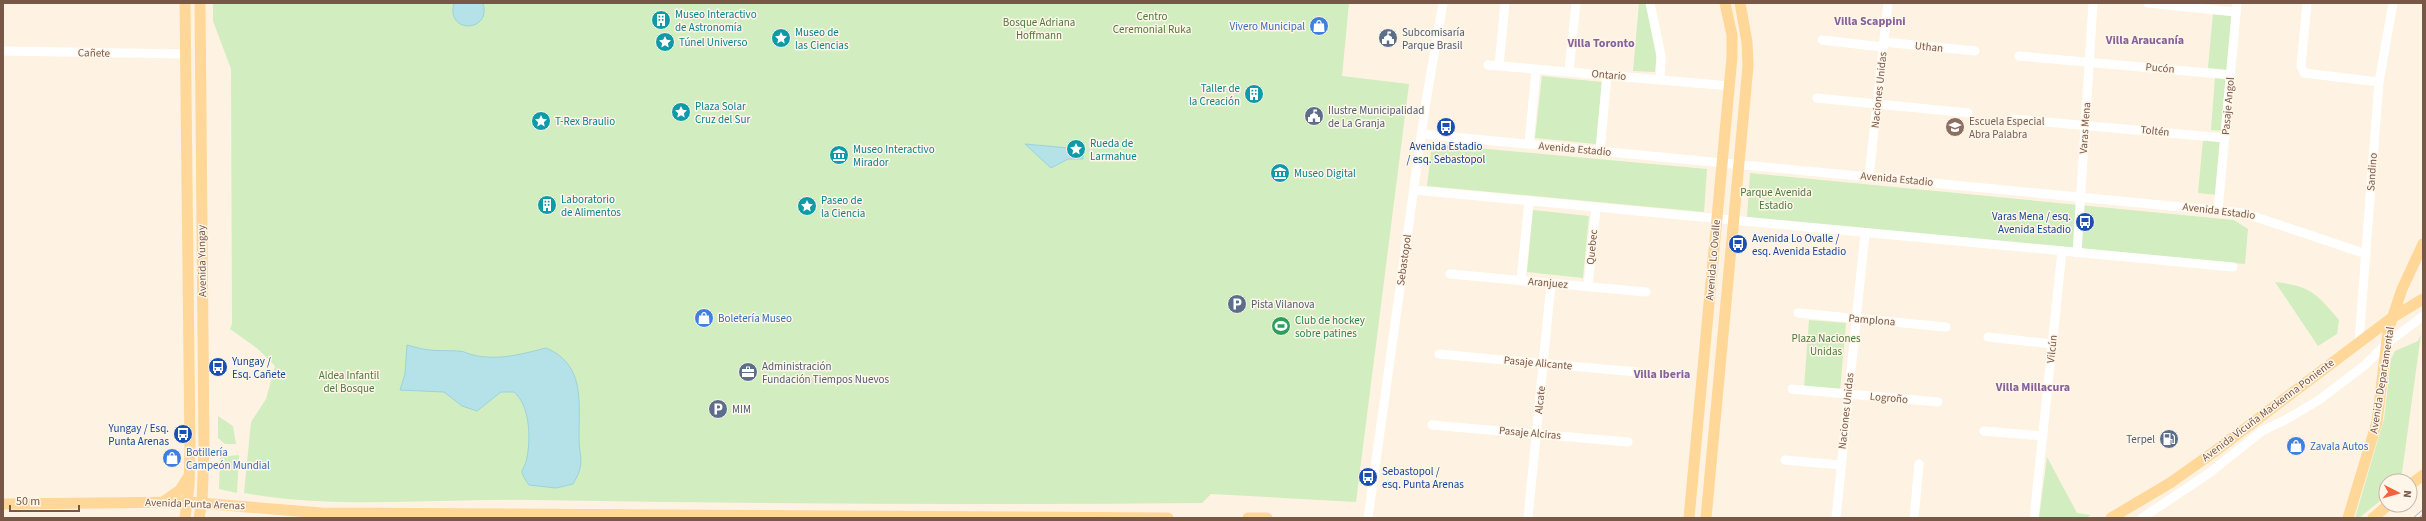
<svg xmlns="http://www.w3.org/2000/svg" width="2426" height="521" viewBox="0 0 2426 521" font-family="'Source Sans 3',sans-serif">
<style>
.green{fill:#d2edbf}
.water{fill:#b5e2e9;stroke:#9ad3dc}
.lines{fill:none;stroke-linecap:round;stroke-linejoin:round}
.minor{stroke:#fff;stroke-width:9}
.major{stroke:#ffd798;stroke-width:11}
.rail-casing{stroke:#b5a0c8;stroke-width:4.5}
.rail{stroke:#fff6ea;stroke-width:3;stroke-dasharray:9;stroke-linecap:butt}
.labels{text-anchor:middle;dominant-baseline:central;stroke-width:3;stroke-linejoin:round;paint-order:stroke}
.culture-label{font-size:11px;fill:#0d838f;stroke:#fff6ea;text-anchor:start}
.park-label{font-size:11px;fill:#4d793b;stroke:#fff6ea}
.shop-label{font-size:11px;fill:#366cbe;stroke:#fff6ea;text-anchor:start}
.service-label{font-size:11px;fill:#4e5e75;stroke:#fff6ea;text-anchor:start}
.street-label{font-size:11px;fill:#785746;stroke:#fff6ea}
.education-label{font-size:11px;fill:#785e54;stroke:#fff6ea;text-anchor:start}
.transit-label{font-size:11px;fill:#164399;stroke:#fff6ea;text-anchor:start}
.leisure-label{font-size:11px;fill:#27864d;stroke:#fff6ea;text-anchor:start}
.neighbourhood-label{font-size:12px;font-weight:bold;fill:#87619c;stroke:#fff6ea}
</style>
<rect width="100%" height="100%" fill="#fef3e2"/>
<g class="green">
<path d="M213,3H1349L1342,76L1409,84L1356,502L1211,494L1202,503C979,505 756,504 533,500C437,498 340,510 244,493L251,422L266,399L275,366L258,349L230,329L232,324L231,69L213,21Z"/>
<path d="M1639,3H1646L1657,50L1655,72L1633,71Z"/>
<path d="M2213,14L2233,16L2228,70L2208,68Z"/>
<path d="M1542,76L1602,82L1596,144L1535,138Z"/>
<path d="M2215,77L2228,78L2223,131L2211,130Z"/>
<path d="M2203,140L2223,142L2217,195L2198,193Z"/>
<path d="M1432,144L1707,169L1704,212L1427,186Z"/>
<path d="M1750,173L2234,220L2248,229L2245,264L1747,218Z"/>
<path d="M1533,210L1589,216L1583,278L1527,272Z"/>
<path d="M2275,282C2311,286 2317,294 2339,320L2337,334L2318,346Z"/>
<path d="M1809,320L1846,323L1840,391L1804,387Z"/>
<path d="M2421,334L2401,480L2386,481V496L2359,518H2355L2384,419L2391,359L2395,351L2418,341Z"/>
<path d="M218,416L233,426L236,444H225L218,438Z"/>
<path d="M239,455L237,493L219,489L220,457Z"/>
<path d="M2047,457L2077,513L2091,515L2086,518H2039Z"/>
</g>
<g class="water">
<path d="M454,3H483C492,33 445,34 454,3Z"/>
<path d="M1025,144L1069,148V152L1083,154V159H1068L1051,168Z"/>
<path d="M407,345C431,352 435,350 458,351C464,351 468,354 473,355C498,361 522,354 546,348C585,364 579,402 579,436C579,459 586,462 573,484L556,488L529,485C526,481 522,475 522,471C523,468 525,465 526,462C531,442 531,406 514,392H501L477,411L462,406L444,392L400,390L405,374Z"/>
</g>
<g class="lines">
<g class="minor">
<path d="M1650,3L1661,56L1660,79"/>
<path d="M2148,3L2236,12"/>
<path d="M2307,3L2301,66L2304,73L2379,82"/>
<path d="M1822,40L1883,47"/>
<path d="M1884,42L1975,51"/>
<path d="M3,51L186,54"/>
<path d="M2019,56L2231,75"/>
<path d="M1488,65L1730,86"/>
<path d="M1499,66L1505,3"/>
<path d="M1569,71L1576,3"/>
<path d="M1817,98L1968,113"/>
<path d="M2013,119L2225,138"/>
<path d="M1422,134L2244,213L2366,254"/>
<path d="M1529,144L1536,70"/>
<path d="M1600,151L1607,75"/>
<path d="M1869,176L1888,3"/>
<path d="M1414,190L2233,267"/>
<path d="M2218,210L2237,3"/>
<path d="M2077,253L2093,3"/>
<path d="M1450,274L1646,292"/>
<path d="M1521,280L1529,201"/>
<path d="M1588,286L1596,208"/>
<path d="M1798,313L1946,327"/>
<path d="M1988,337L2052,344"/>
<path d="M2359,341L2379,82L2393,3"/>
<path d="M1439,354L1637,372"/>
<path d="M1792,389L1938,402"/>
<path d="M1432,425L1628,442"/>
<path d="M1984,431L2043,436"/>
<path d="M1785,460L1841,465"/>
<path d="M1368,518L1426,101L1443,3"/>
<path d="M1528,518L1551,283"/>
<path d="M1836,518L1865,233"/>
<path d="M1914,518L1919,464"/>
<path d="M2034,518L2062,251"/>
<path d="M2142,518L2208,474L2262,431L2287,419L2319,400L2365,365L2385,345L2423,316"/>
</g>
<g class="major">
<path d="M2410,485L2423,475"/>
<path d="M163,502L180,490L189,476"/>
<path d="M3,504L188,502L321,513L1168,518"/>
<path d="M185,518L189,486L190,449L185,3"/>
<path d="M199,518L202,502L204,448L200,3"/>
<path d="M1248,518H1267"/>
<path d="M1689,518L1732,57V35L1725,3"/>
<path d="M1706,518L1748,66L1747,42L1740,3"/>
<path d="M2111,518L2170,483L2214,452L2393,317L2423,299"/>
<path d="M2348,518L2377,422L2388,331L2402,289L2423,244"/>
<path d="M2373,518L2388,505"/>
</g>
<g class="rail-casing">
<path id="rail" d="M2416,518L2423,512"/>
</g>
<use href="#rail" class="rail"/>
</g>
<defs>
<g id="building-disc" transform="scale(1)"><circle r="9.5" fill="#0f9aa8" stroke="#fff6ea"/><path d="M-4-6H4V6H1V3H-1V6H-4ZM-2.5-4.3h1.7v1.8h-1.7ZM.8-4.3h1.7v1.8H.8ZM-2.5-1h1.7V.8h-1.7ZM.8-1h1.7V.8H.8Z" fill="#fff"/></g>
<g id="shop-disc" transform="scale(1)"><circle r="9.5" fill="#3f7fe0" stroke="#fff6ea"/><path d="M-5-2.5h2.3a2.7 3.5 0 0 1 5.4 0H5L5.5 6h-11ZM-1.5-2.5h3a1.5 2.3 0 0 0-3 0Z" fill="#fff"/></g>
<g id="sight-disc" transform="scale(1)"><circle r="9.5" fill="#0f9aa8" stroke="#fff6ea"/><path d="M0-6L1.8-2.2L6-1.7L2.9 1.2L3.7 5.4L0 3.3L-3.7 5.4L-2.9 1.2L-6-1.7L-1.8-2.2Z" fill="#fff"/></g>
<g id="civic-disc" transform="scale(1)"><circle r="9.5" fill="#5c6f8a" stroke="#fff6ea"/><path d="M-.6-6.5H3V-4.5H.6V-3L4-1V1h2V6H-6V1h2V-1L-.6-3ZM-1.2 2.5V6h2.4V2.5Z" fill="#fff"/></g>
<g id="bus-disc" transform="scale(1)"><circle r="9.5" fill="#1a4fb4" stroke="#fff6ea"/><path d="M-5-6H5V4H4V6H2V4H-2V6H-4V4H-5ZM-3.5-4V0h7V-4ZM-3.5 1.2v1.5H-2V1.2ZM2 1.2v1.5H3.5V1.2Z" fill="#fff"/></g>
<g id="school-disc" transform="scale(1)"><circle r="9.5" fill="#8d6e63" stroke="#fff6ea"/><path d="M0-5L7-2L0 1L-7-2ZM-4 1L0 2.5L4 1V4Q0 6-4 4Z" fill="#fff"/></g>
<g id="museum-disc" transform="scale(1)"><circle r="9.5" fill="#0f9aa8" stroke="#fff6ea"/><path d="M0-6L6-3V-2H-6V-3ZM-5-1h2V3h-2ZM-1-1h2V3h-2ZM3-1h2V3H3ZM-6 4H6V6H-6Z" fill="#fff"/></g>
<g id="parking-disc" transform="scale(1)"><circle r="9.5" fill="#5c6f8a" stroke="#fff6ea"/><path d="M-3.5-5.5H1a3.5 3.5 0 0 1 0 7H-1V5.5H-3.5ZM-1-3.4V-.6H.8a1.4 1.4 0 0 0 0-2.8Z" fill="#fff"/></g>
<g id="stadium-disc" transform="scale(1)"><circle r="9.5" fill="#2e9e5b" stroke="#fff6ea"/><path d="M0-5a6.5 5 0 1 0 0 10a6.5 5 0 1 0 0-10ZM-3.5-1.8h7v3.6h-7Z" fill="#fff"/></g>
<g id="office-disc" transform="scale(1)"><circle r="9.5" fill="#5c6f8a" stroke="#fff6ea"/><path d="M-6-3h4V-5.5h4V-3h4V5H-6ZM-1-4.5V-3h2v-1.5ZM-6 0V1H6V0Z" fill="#fff"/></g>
<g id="fuel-disc" transform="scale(1)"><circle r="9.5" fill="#5c6f8a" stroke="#fff6ea"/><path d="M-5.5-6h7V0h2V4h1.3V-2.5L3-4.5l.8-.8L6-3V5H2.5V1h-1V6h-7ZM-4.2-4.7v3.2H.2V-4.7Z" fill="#fff"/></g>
</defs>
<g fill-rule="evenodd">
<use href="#building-disc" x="661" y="20"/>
<use href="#shop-disc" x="1319" y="26"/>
<use href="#sight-disc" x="781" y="38"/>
<use href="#civic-disc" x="1388" y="38"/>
<use href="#sight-disc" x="665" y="42"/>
<use href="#building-disc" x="1254" y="94"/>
<use href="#sight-disc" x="681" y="112"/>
<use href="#civic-disc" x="1314" y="116"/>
<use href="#sight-disc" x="541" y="121"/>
<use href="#bus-disc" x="1446" y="127"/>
<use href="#school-disc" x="1955" y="127"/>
<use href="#sight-disc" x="1076" y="149"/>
<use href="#museum-disc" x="839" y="155"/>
<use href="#museum-disc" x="1280" y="173"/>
<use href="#building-disc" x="547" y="205"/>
<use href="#sight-disc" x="807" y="206"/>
<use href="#bus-disc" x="2085" y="222"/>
<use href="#bus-disc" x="1738" y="244"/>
<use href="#parking-disc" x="1237" y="304"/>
<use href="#shop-disc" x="704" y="318"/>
<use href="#stadium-disc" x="1281" y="326"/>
<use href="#bus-disc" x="218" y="367"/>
<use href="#office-disc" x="748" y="372"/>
<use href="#parking-disc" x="718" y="409"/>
<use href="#bus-disc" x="183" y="434"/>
<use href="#fuel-disc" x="2169" y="439"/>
<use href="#shop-disc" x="2296" y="446"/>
<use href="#shop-disc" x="172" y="458"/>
<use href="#bus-disc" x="1368" y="477"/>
</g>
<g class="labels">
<g class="culture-label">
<text x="675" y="14">Museo Interactivo<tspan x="675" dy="13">de Astronomía</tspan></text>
<text x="795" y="32">Museo de<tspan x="795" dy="13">las Ciencias</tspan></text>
<text x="679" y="42">Túnel Universo</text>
<text x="1240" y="88" text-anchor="end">Taller de<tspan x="1240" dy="13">la Creación</tspan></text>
<text x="695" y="106">Plaza Solar<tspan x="695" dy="13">Cruz del Sur</tspan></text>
<text x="555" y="121">T-Rex Braulio</text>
<text x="1090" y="143">Rueda de<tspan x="1090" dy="13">Larmahue</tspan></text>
<text x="853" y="149">Museo Interactivo<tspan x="853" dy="13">Mirador</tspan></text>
<text x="1294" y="173">Museo Digital</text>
<text x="561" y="199">Laboratorio<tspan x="561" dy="13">de Alimentos</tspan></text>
<text x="821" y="200">Paseo de<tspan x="821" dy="13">la Ciencia</tspan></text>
</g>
<g class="park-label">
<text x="1152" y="16">Centro<tspan x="1152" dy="13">Ceremonial Ruka</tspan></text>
<text x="1039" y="22">Bosque Adriana<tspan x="1039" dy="13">Hoffmann</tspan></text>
<text x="1776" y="192">Parque Avenida<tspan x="1776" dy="13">Estadio</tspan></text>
<text x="1826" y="338">Plaza Naciones<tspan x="1826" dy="13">Unidas</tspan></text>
<text x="349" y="375">Aldea Infantil<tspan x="349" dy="13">del Bosque</tspan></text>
</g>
<g class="shop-label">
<text x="1305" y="26" text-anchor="end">Vivero Municipal</text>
<text x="718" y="318">Boletería Museo</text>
<text x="2310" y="446">Zavala Autos</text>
<text x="186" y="452">Botillería<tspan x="186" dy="13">Campeón Mundial</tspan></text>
</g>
<g class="service-label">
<text x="1402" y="32">Subcomisaría<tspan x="1402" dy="13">Parque Brasil</tspan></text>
<text x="1328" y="110">Ilustre Municipalidad<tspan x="1328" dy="13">de La Granja</tspan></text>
<text x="1251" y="304">Pista Vilanova</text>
<text x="762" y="366">Administración<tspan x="762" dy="13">Fundación Tiempos Nuevos</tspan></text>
<text x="732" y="409">MIM</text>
<text x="2155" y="439" text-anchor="end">Terpel</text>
</g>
<g class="street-label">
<text transform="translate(1929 47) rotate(6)">Uthan</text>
<text transform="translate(94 53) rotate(1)">Cañete</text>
<text transform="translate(2160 68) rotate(5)">Pucón</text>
<text transform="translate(1609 75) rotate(5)">Ontario</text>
<text transform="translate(1879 90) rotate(-84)">Naciones Unidas</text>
<text transform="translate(2228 106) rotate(-85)">Pasaje Angol</text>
<text transform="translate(2085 128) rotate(-86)">Varas Mena</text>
<text transform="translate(2155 131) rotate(6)">Toltén</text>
<text transform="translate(1575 149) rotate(5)">Avenida Estadio</text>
<text transform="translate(2372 172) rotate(-86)">Sandino</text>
<text transform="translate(1897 179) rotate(5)">Avenida Estadio</text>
<text transform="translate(2219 211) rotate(7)">Avenida Estadio</text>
<text transform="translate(1592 247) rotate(-84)">Quebec</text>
<text transform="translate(1404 260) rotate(-82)">Sebastopol</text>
<text transform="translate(1713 260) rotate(-85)">Avenida Lo Ovalle</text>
<text transform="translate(202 261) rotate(-91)">Avenida Yungay</text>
<text transform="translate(1548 283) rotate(5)">Aranjuez</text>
<text transform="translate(1872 320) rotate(5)">Pamplona</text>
<text transform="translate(2052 349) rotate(-84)">Vilcún</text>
<text transform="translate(1538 363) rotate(5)">Pasaje Alicante</text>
<text transform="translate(2382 380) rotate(-81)">Avenida Departamental</text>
<text transform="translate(1889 398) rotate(5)">Logroño</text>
<text transform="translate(1540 400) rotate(-84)">Alcate</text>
<text transform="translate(2268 410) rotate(-37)">Avenida Vicuña Mackenna Poniente</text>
<text transform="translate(1846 411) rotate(-84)">Naciones Unidas</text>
<text transform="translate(1530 433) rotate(5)">Pasaje Alciras</text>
<text transform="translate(195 504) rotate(2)">Avenida Punta Arenas</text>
</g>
<g class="education-label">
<text x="1969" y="121">Escuela Especial<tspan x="1969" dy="13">Abra Palabra</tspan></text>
</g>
<g class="transit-label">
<text x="1446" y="146" text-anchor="middle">Avenida Estadio<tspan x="1446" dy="13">/ esq. Sebastopol</tspan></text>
<text x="2071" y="216" text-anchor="end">Varas Mena / esq.<tspan x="2071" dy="13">Avenida Estadio</tspan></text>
<text x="1752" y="238">Avenida Lo Ovalle /<tspan x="1752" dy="13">esq. Avenida Estadio</tspan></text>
<text x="232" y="361">Yungay /<tspan x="232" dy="13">Esq. Cañete</tspan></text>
<text x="169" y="428" text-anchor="end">Yungay / Esq.<tspan x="169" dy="13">Punta Arenas</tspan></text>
<text x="1382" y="471">Sebastopol /<tspan x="1382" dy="13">esq. Punta Arenas</tspan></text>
</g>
<g class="leisure-label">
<text x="1295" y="320">Club de hockey<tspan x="1295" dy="13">sobre patines</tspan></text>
</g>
<g class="neighbourhood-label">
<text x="1870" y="21">Villa Scappini</text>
<text x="2145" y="40">Villa Araucanía</text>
<text x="1601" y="43">Villa Toronto</text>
<text x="1662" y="374">Villa Iberia</text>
<text x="2033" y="387">Villa Millacura</text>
</g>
</g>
<rect width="2426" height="521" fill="none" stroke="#785746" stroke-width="8"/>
<g transform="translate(2398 493) rotate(96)"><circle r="19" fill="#fff6ea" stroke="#c9b6a8"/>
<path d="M0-3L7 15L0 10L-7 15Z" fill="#f3633c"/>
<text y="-6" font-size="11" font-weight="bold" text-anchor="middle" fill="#785746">N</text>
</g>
<path d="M10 505v6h69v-6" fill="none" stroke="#785746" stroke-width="2"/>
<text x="16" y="505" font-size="12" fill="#785746" stroke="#fff6ea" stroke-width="3" paint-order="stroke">50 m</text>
</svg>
